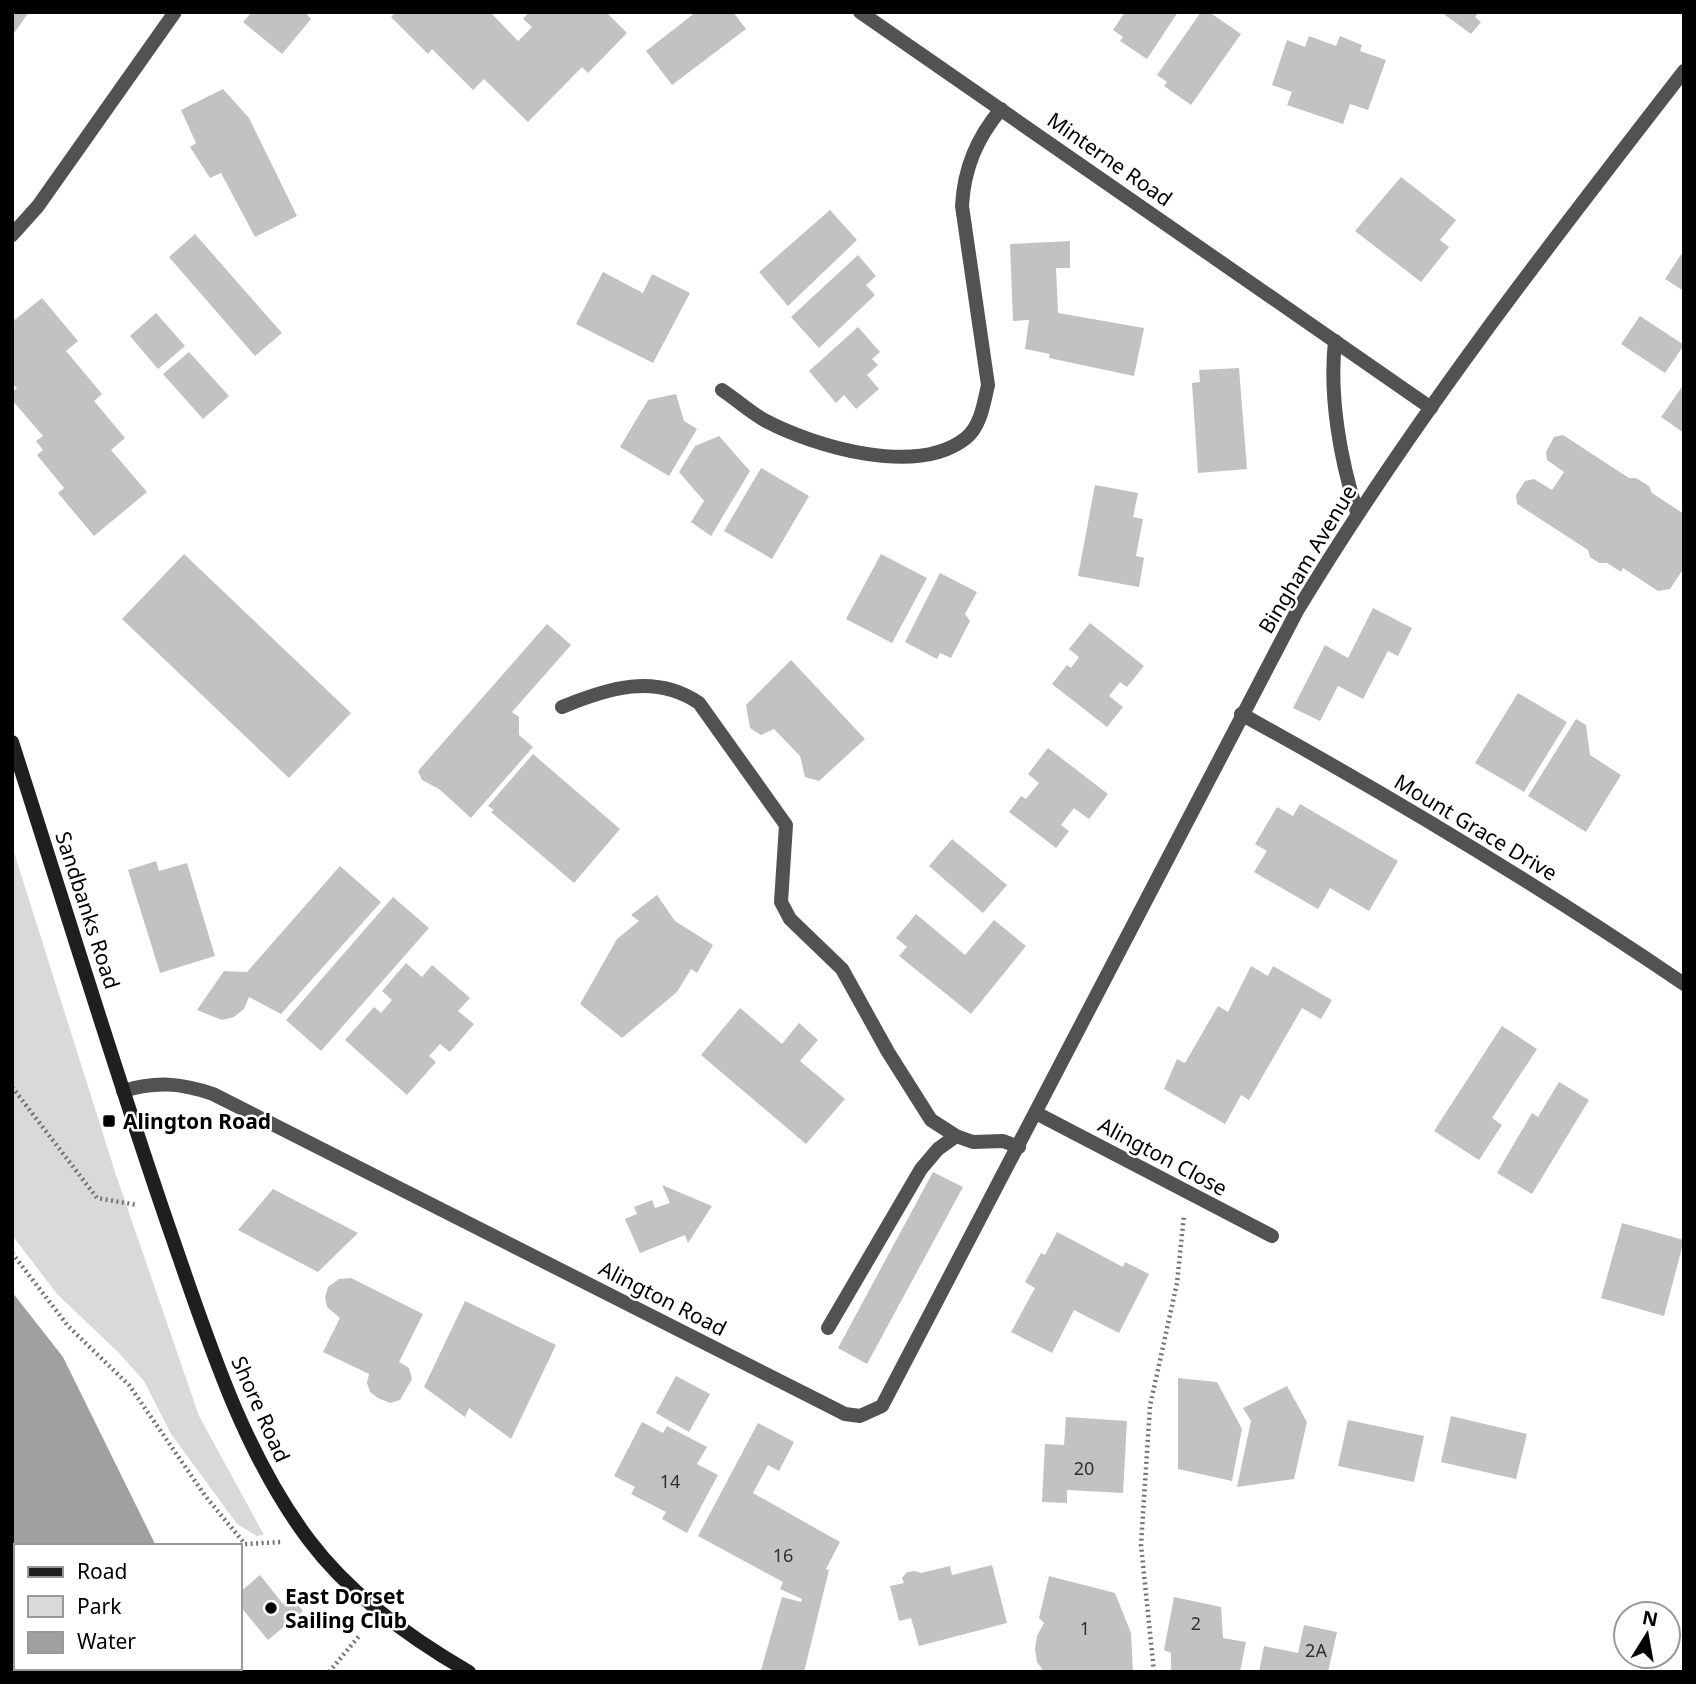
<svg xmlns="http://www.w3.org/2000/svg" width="1696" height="1684" viewBox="0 0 1696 1684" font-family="'Noto Sans',sans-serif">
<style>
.green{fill:#d9d9d9}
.water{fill:#a0a0a0}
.building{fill:#c2c2c2}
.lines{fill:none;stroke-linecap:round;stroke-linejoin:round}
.path{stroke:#747474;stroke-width:4.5;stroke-dasharray:2 3.5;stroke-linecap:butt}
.service{stroke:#525252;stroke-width:14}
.minor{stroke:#525252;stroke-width:14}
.secondary{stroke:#1f1f1f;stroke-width:14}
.poi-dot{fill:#000;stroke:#fff;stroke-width:2.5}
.labels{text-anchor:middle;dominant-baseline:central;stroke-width:5;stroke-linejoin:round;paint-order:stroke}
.number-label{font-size:18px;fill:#303030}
.street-label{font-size:21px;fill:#000;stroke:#fff}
.poi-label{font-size:21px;font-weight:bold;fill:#000;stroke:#fff;text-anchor:start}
</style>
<rect width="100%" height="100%" fill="#fff"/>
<path class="green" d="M12,846L116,1175L199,1416L264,1535L257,1536L237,1524L171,1434L144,1381L119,1353L57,1294L12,1235Z"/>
<path class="water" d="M12,1292L63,1357L156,1546H16V1668H217L218,1672H12Z"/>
<g class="building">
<path d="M12,12H29L12,36Z"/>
<path d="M252,12H305L311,19L282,54L243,22Z"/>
<path d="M396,12H490L518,41L532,27L523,19L529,12H606L627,33L588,73L582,67L528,122L484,79L473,90L432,49L428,54L391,17Z"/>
<path d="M696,12H733L746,29L672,85L646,51Z"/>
<path d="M1125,12H1178L1147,59L1120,41L1123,37L1113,30Z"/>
<path d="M1201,12H1209L1241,34L1191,105L1164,86L1167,82L1157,75Z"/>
<path d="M1441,12H1479L1475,17L1481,22L1471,34Z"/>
<path d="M1309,36L1336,46L1340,36L1362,45L1360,51L1386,60L1368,110L1350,104L1343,124L1287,105L1292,92L1272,85L1287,40L1305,47Z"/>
<path d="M223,89L249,118L297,216L255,237L221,173L210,178L190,147L196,143L181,110Z"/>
<path d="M1401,177L1456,220L1440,240L1449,247L1421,282L1355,231Z"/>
<path d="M830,210L857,240L788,306L759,272Z"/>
<path d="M195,234L282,333L255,356L169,257Z"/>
<path d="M1070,241V268H1056L1058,313L1144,328L1134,376L1049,358L1050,354L1025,349L1029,320L1013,321L1010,244Z"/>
<path d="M1684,250V291L1665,279Z"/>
<path d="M858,255L876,276L866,285L875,295L819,348L791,317Z"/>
<path d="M603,272L643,293L652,274L690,293L653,363L576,324Z"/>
<path d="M42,298L78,341L66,351L102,394L94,401L125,438L111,450L147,492L94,536L58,493L64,488L37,455L43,450L36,441L43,436L12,400V392L17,388L12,383V322Z"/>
<path d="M156,313L185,346L158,369L130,336Z"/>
<path d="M1640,316L1684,345L1665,373L1621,344Z"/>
<path d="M858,327L880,352L872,359L878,365L867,375L879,389L856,409L844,395L836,403L809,371Z"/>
<path d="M189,352L229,396L203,419L163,374Z"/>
<path d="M1239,368L1247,469L1198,473L1192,383L1200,382L1199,370Z"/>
<path d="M1684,384V433L1661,417Z"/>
<path d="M676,394L684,421L697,429L669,476L620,447L648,400Z"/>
<path d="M1563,435L1629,478H1636L1649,486L1652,493L1684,514V568L1670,589L1658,591L1623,568L1621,572L1607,563H1599L1590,557L1588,550L1517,504L1516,495L1525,481L1534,479L1552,490L1564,472L1547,460L1546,452L1554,437Z"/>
<path d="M719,436L750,471L711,536L691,522L704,501L679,472L695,446Z"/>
<path d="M761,468L809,496L772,559L724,531Z"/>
<path d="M1095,485L1138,493L1133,517L1143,519L1136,556L1144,558L1139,587L1078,576Z"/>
<path d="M184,554L351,713L289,778L122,619Z"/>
<path d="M881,554L927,578L892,643L846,619Z"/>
<path d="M940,573L977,592L965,614L970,621L951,658L940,653L937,659L905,642Z"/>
<path d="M1373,608L1412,628L1398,656L1388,651L1363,699L1338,686L1320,721L1293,708L1325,645L1348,658Z"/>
<path d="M1090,623L1144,666L1127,687L1120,682L1109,696L1123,707L1107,727L1052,684L1067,665L1071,668L1079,657L1069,649Z"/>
<path d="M547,624L571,645L512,712L519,717V735L533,747L471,818L439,789L422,780L418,771Z"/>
<path d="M791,660L865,739L819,781L805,777L800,756L774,729L761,735L750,728L746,705Z"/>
<path d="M1518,693L1567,722L1524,792L1475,763Z"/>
<path d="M1576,719L1586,725L1590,755L1621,775L1586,832L1528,796Z"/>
<path d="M1048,748L1108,794L1089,819L1074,808L1061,825L1069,831L1056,848L1009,812L1021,796L1026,799L1039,783L1028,774Z"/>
<path d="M533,754L620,829L574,883L491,812L494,810L488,806Z"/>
<path d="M1300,804L1398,861L1369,911L1330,888L1318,909L1254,872L1267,851L1255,844L1277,807L1293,816Z"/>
<path d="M952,839L1007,885L983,913L929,866Z"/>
<path d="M156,861L159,871L187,863L215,956L160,973L128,870Z"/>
<path d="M340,866L381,902L281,1014L249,997L244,1009L234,1017L222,1020L197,1010L224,971L247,972Z"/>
<path d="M657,895L675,921L713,945L697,973L691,969L677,992L622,1038L580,1004L617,939L639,921L631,915Z"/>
<path d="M393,897L429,928L321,1051L286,1020Z"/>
<path d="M916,914L965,955L994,920L1026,946L971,1014L899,956L907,947L896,938Z"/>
<path d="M406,963L422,977L432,965L470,998L458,1011L474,1024L450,1052L440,1044L429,1056L436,1062L407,1095L345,1040L374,1007L381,1013L392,1000L382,991Z"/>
<path d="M1251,966L1268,976L1273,966L1332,1000L1321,1019L1302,1008L1249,1100L1241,1095L1225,1124L1164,1089L1177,1059L1185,1063L1218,1006L1228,1012Z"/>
<path d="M740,1008L782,1044L799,1023L818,1040L800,1061L845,1099L806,1144L701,1055Z"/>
<path d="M1502,1026L1537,1049L1492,1118L1502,1125L1479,1160L1434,1131Z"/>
<path d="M1559,1082L1589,1100L1532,1194L1497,1173L1532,1113L1538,1117Z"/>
<path d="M933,1172L963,1187L867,1364L838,1348Z"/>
<path d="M662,1185L712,1206L688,1243L685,1235L640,1253L625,1219L637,1214L634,1207L652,1200L655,1208L670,1203Z"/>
<path d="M273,1189L358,1233L318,1272L238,1230Z"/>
<path d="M1622,1223L1684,1240L1664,1316L1601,1298Z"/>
<path d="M1057,1232L1123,1267L1125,1262L1149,1274L1119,1333L1074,1310L1052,1353L1011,1332L1035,1288L1025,1282L1041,1253L1045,1255Z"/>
<path d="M351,1278L423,1314L399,1362L409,1368L412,1379L400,1400L390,1403L378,1398L370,1392L367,1383L369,1374L323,1352L340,1318L327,1307L325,1297L328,1287L339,1279Z"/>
<path d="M465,1301L556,1345L511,1439L469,1408L465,1417L424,1387Z"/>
<path d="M676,1376L710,1394L689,1432L656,1413Z"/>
<path d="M1178,1378L1217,1382L1242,1429L1232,1481L1178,1469Z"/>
<path d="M1287,1386L1307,1422L1294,1479L1237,1487L1251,1421L1243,1408Z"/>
<path d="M1451,1416L1527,1434L1516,1479L1441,1462Z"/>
<path d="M1066,1417L1127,1421L1123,1493L1067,1490V1503L1042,1502L1045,1444L1064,1445Z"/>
<path d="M1348,1420L1424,1436L1414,1482L1338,1466Z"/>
<path d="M642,1422L663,1433L667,1426L707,1447L697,1464L718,1475L687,1533L662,1519L666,1512L631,1494L635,1487L614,1476Z"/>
<path d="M758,1423L794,1442L779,1471L768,1465L753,1493L840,1542L826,1569L829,1570L804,1672L761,1670L782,1597L801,1602L802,1599L780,1589L783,1582L698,1536Z"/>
<path d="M992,1565L1007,1623L919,1646L911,1618L899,1621L890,1586L904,1583L902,1578L907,1572L915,1571L921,1573L950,1566L952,1575Z"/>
<path d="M260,1575L283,1604L292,1597L303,1611L268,1640L240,1606V1592Z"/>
<path d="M1049,1576L1115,1593L1131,1633L1133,1672H1044L1037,1662L1035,1649L1037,1636L1044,1623L1039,1618Z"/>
<path d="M1174,1597L1221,1607L1223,1638L1246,1642L1240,1672H1171V1653L1164,1650Z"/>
<path d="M1304,1625L1337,1632L1328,1672H1259L1264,1646L1298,1653Z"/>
</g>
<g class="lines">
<g class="path">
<path d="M12,1087L97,1198L137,1205"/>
<path d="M12,1253L68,1326L129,1385L206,1497L245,1544L282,1542"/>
<path d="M329,1672L360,1635"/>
<path d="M1154,1672L1141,1545L1150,1406L1177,1283L1184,1215"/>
</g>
<g class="service">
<path d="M722,390C737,400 751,413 766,421C816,447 917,477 966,438C981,426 984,402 988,385L962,206C964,168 977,138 1001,109"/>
<path d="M562,707C608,688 655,673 699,703L786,825L781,902L790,919L842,969L888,1052L931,1120L956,1136L973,1142L1003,1141L1019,1147"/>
<path d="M828,1328L921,1169L938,1149L956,1136"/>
</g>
<g class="minor">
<path d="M860,12L1431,408"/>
<path d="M12,235L38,206L175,12"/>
<path d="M1335,341C1329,396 1340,459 1357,512"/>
<path d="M1241,714C1392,797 1541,887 1684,984"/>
<path d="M123,1091C156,1081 181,1083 213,1094L845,1414L860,1416L882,1406L1297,611C1411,422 1548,246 1684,71"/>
<path d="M1036,1113L1272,1236"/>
</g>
<path class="secondary" d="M12,742C64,903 113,1065 168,1225C205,1331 241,1450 309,1540C351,1596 410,1638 469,1672"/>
</g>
<g class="poi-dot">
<rect x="102" y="1114" width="14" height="14" rx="3.5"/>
<circle cx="271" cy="1608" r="7"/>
</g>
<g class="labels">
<g class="number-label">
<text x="1084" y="1468">20</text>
<text x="670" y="1481">14</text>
<text x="783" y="1555">16</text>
<text x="1196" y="1623">2</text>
<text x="1085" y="1628">1</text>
<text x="1316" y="1650">2A</text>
</g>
<g class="street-label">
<text transform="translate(1110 159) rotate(35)">Minterne Road</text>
<text transform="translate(1307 559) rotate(-59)">Bingham Avenue</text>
<text transform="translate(1476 827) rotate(31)">Mount Grace Drive</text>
<text transform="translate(88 910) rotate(72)">Sandbanks Road</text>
<text transform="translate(1163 1156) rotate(28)">Alington Close</text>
<text transform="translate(663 1298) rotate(27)">Alington Road</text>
<text transform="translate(261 1409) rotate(66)">Shore Road</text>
</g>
<g class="poi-label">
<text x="123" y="1121">Alington Road</text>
<text x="285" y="1596">East Dorset<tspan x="285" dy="24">Sailing Club</tspan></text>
</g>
</g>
<rect width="1696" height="1684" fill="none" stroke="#000000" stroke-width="28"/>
<rect x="14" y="1544" width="228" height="126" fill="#ffffff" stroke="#999999" stroke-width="2"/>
<rect x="28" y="1567" width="35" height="10" fill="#1f1f1f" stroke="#999999" stroke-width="2"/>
<text x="77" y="1579" font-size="21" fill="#000000">Road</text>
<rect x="28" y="1596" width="35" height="21" fill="#d9d9d9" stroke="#999999" stroke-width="2"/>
<text x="77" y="1614" font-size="21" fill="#000000">Park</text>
<rect x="28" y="1632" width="35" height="21" fill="#a0a0a0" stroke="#999999" stroke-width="2"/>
<text x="77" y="1649" font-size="21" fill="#000000">Water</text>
<g transform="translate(1647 1635) rotate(11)"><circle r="33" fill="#ffffff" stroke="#999999" stroke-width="2"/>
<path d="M0-5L12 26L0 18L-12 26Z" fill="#000000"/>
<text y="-10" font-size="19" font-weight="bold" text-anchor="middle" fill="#000000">N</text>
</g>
</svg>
